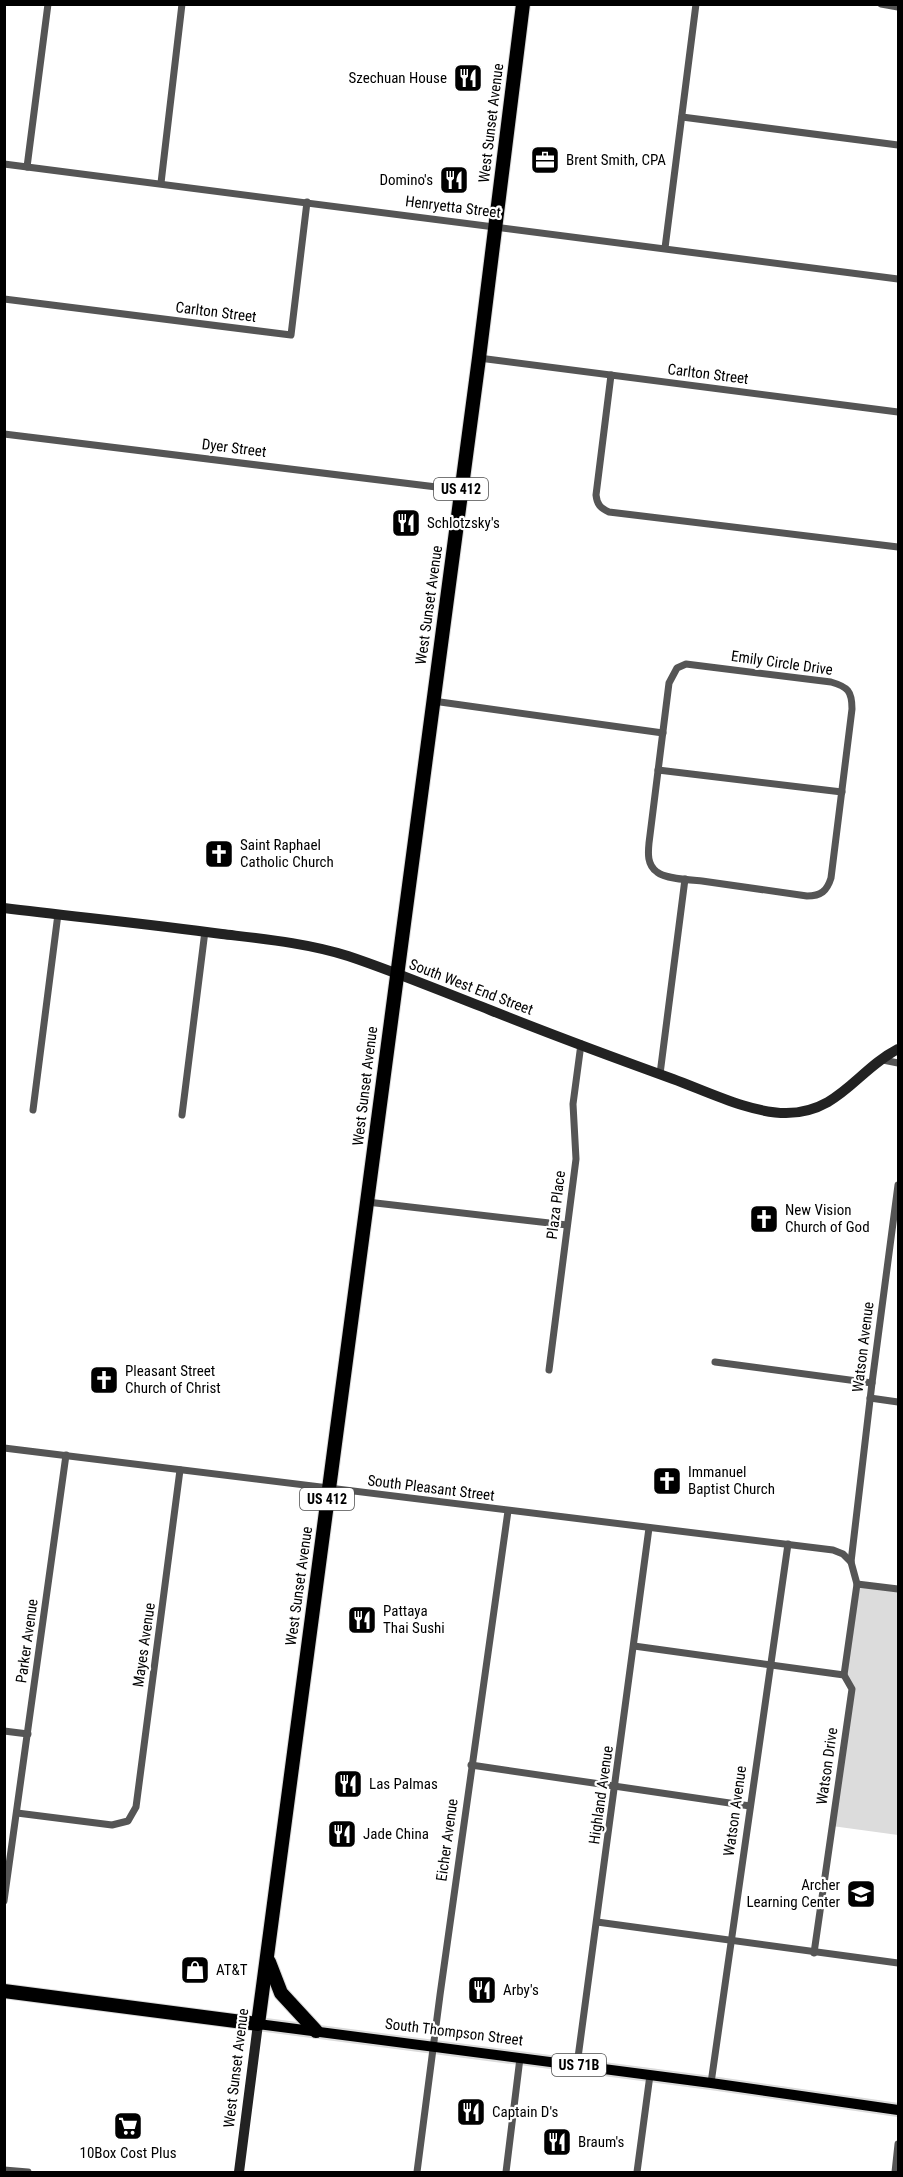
<svg xmlns="http://www.w3.org/2000/svg" width="903" height="2177" viewBox="0 0 903 2177" font-family="'Roboto Condensed',sans-serif">
<style>
.green{fill:#dcdcdc}
.lines{fill:none;stroke-linecap:round;stroke-linejoin:round}
.primary-casing{stroke:#dbdbdb;stroke-width:14}
.highway-casing{stroke:#dbdbdb;stroke-width:16}
.street{stroke:#555;stroke-width:7}
.secondary{stroke:#222;stroke-width:10}
.primary{stroke:#000;stroke-width:10}
.highway{stroke:#000;stroke-width:14}
.labels{text-anchor:middle;dominant-baseline:central;stroke-width:4.5;stroke-linejoin:round;paint-order:stroke}
.shield{fill:#fff;stroke:#4c4c4c;stroke-width:1.5}
.shield-label{font-size:14px;font-weight:bold;fill:#000}
.poi-label{font-size:15px;fill:#000;stroke:#fff;text-anchor:start}
.street-label{font-size:15px;fill:#000;stroke:#fff}
</style>
<rect width="100%" height="100%" fill="#fff"/>
<path class="green" d="M857,1584L898,1589V1835L832,1826L852,1689L844,1675Z"/>
<g class="lines">
<g class="primary-casing">
<path id="primary" d="M258,2024L711,2083L898,2110"/>
</g>
<g class="highway-casing">
<g id="highway">
<path d="M269,1962L281,1993L316,2031"/>
<path d="M4,1991L258,2024L479,358L523,4"/>
</g>
</g>
<g class="street">
<path d="M881,4L898,7"/>
<path d="M682,117L898,145"/>
<path d="M4,164L898,279"/>
<path d="M27,167L48,4"/>
<path d="M161,183L182,4"/>
<path d="M665,248L696,4"/>
<path d="M4,299L291,335L307,202"/>
<path d="M479,358L898,412"/>
<path d="M611,375L596,495C597,504 600,508 609,512L898,547"/>
<path d="M4,434L461,490"/>
<path d="M686,664L831,682C848,687 852,691 852,709L831,878C827,891 821,896 807,896C772,891 737,886 702,881C691,880 665,879 657,872C647,865 648,853 649,843L669,683L677,668Z"/>
<path d="M433,701L663,733"/>
<path d="M658,770L842,792"/>
<path d="M883,1060L898,1063"/>
<path d="M660,1074L685,879"/>
<path d="M33,1110L58,914"/>
<path d="M182,1115L205,931"/>
<path d="M367,1202L567,1225"/>
<path d="M715,1362L872,1383"/>
<path d="M549,1370L576,1159L573,1104L581,1044"/>
<path d="M870,1398L898,1402"/>
<path d="M4,1448L833,1550L843,1554L851,1562"/>
<path d="M857,1584L898,1589"/>
<path d="M634,1646L844,1675"/>
<path d="M4,1731L28,1734"/>
<path d="M471,1765L750,1806"/>
<path d="M17,1813L112,1825L128,1821L136,1807L180,1470"/>
<path d="M4,1901L66,1455"/>
<path d="M597,1922L898,1963"/>
<path d="M814,1953L852,1689L844,1675L857,1584L851,1562L872,1383L898,1185"/>
<path d="M577,2065L649,1528"/>
<path d="M711,2083L788,1544"/>
<path d="M4,2170L28,2172"/>
<path d="M417,2172L440,1995L508,1511"/>
<path d="M506,2172L520,2058"/>
<path d="M637,2172L650,2075"/>
<path d="M895,2172L898,2144"/>
</g>
<g class="secondary">
<path d="M4,908C77,917 150,924 222,934C264,939 307,943 348,956C396,972 443,992 490,1010C550,1034 612,1057 673,1079C706,1091 750,1113 786,1113C839,1113 857,1070 898,1049"/>
<path d="M239,2172L258,2024"/>
</g>
<use href="#primary" class="primary"/>
<use href="#highway" class="highway"/>
</g>
<defs>
<g id="restaurant-square" transform="scale(1.5)"><rect x="-9" y="-9" width="18" height="18" rx="4" fill="#000" stroke="#fff"/><path d="M-5-6h1v4h1v-4h1v4h1v-4h1v5L-1.5 .5V6h-2V.5L-5-1ZM5-6V6H3V1.5H1.5Q1.5-4 5-6Z" fill="#fff"/></g>
<g id="office-square" transform="scale(1.5)"><rect x="-9" y="-9" width="18" height="18" rx="4" fill="#000" stroke="#fff"/><path d="M-6-3h4V-5.5h4V-3h4V5H-6ZM-1-4.5V-3h2v-1.5ZM-6 0V1H6V0Z" fill="#fff"/></g>
<g id="church-square" transform="scale(1.5)"><rect x="-9" y="-9" width="18" height="18" rx="4" fill="#000" stroke="#fff"/><path d="M-1.2-6h2.4v3.5h3.3v2.4h-3.3V6h-2.4V-.1h-3.3v-2.4h3.3Z" fill="#fff"/></g>
<g id="school-square" transform="scale(1.5)"><rect x="-9" y="-9" width="18" height="18" rx="4" fill="#000" stroke="#fff"/><path d="M0-5L7-2L0 1L-7-2ZM-4 1L0 2.5L4 1V4Q0 6-4 4Z" fill="#fff"/></g>
<g id="shop-square" transform="scale(1.5)"><rect x="-9" y="-9" width="18" height="18" rx="4" fill="#000" stroke="#fff"/><path d="M-5-2.5h2.3a2.7 3.5 0 0 1 5.4 0H5L5.5 6h-11ZM-1.5-2.5h3a1.5 2.3 0 0 0-3 0Z" fill="#fff"/></g>
<g id="supermarket-square" transform="scale(1.5)"><rect x="-9" y="-9" width="18" height="18" rx="4" fill="#000" stroke="#fff"/><path d="M-6-5.5h2.5l.6 2H6L4.5 2H-2.5L-4.4-4H-6ZM-1.5 3.2a1.3 1.3 0 1 0 .1 0ZM3 3.2a1.3 1.3 0 1 0 .1 0Z" fill="#fff"/></g>
</defs>
<g fill-rule="evenodd">
<use href="#restaurant-square" x="468" y="78"/>
<use href="#office-square" x="545" y="160"/>
<use href="#restaurant-square" x="454" y="180"/>
<use href="#restaurant-square" x="406" y="523"/>
<use href="#church-square" x="219" y="854"/>
<use href="#church-square" x="764" y="1219"/>
<use href="#church-square" x="104" y="1380"/>
<use href="#church-square" x="667" y="1481"/>
<use href="#restaurant-square" x="362" y="1620"/>
<use href="#restaurant-square" x="348" y="1784"/>
<use href="#restaurant-square" x="342" y="1834"/>
<use href="#school-square" x="861" y="1894"/>
<use href="#shop-square" x="195" y="1970"/>
<use href="#restaurant-square" x="482" y="1990"/>
<use href="#restaurant-square" x="471" y="2112"/>
<use href="#supermarket-square" x="128" y="2126"/>
<use href="#restaurant-square" x="557" y="2142"/>
</g>
<g class="labels">
<g class="shield">
<rect x="434" y="478" width="54" height="22" rx="4.5"/>
<rect x="300" y="1488" width="54" height="22" rx="4.5"/>
<rect x="552" y="2054" width="54" height="22" rx="4.5"/>
</g>
<g class="shield-label">
<text x="461" y="489">US 412</text>
<text x="327" y="1499">US 412</text>
<text x="579" y="2065">US 71B</text>
</g>
<g class="poi-label">
<text x="447" y="78" text-anchor="end">Szechuan House</text>
<text x="566" y="160">Brent Smith, CPA</text>
<text x="433" y="180" text-anchor="end">Domino's</text>
<text x="427" y="523">Schlotzsky's</text>
<text x="240" y="845">Saint Raphael<tspan x="240" dy="17">Catholic Church</tspan></text>
<text x="785" y="1210">New Vision<tspan x="785" dy="17">Church of God</tspan></text>
<text x="125" y="1371">Pleasant Street<tspan x="125" dy="17">Church of Christ</tspan></text>
<text x="688" y="1472">Immanuel<tspan x="688" dy="17">Baptist Church</tspan></text>
<text x="383" y="1611">Pattaya<tspan x="383" dy="17">Thai Sushi</tspan></text>
<text x="369" y="1784">Las Palmas</text>
<text x="363" y="1834">Jade China</text>
<text x="840" y="1885" text-anchor="end">Archer<tspan x="840" dy="17">Learning Center</tspan></text>
<text x="216" y="1970">AT&amp;T</text>
<text x="503" y="1990">Arby's</text>
<text x="492" y="2112">Captain D's</text>
<text x="578" y="2142">Braum's</text>
<text x="128" y="2153" text-anchor="middle">10Box Cost Plus</text>
</g>
<g class="street-label">
<text transform="translate(491 123) rotate(-83)">West Sunset Avenue</text>
<text transform="translate(453 207) rotate(7)">Henryetta Street</text>
<text transform="translate(216 312) rotate(7)">Carlton Street</text>
<text transform="translate(708 374) rotate(7)">Carlton Street</text>
<text transform="translate(234 448) rotate(7)">Dyer Street</text>
<text transform="translate(429 605) rotate(-82)">West Sunset Avenue</text>
<text transform="translate(782 663) rotate(8)">Emily Circle Drive</text>
<text transform="translate(471 987) rotate(21)">South West End Street</text>
<text transform="translate(365 1086) rotate(-83)">West Sunset Avenue</text>
<text transform="translate(556 1205) rotate(-83)">Plaza Place</text>
<text transform="translate(863 1347) rotate(-83)">Watson Avenue</text>
<text transform="translate(431 1488) rotate(7)">South Pleasant Street</text>
<text transform="translate(299 1586) rotate(-82)">West Sunset Avenue</text>
<text transform="translate(27 1641) rotate(-82)">Parker Avenue</text>
<text transform="translate(144 1645) rotate(-82)">Mayes Avenue</text>
<text transform="translate(827 1766) rotate(-82)">Watson Drive</text>
<text transform="translate(601 1795) rotate(-82)">Highland Avenue</text>
<text transform="translate(735 1811) rotate(-82)">Watson Avenue</text>
<text transform="translate(447 1840) rotate(-82)">Eicher Avenue</text>
<text transform="translate(454 2032) rotate(7)">South Thompson Street</text>
<text transform="translate(236 2068) rotate(-83)">West Sunset Avenue</text>
</g>
</g>
<rect width="903" height="2177" fill="none" stroke="#000000" stroke-width="12"/>
</svg>
